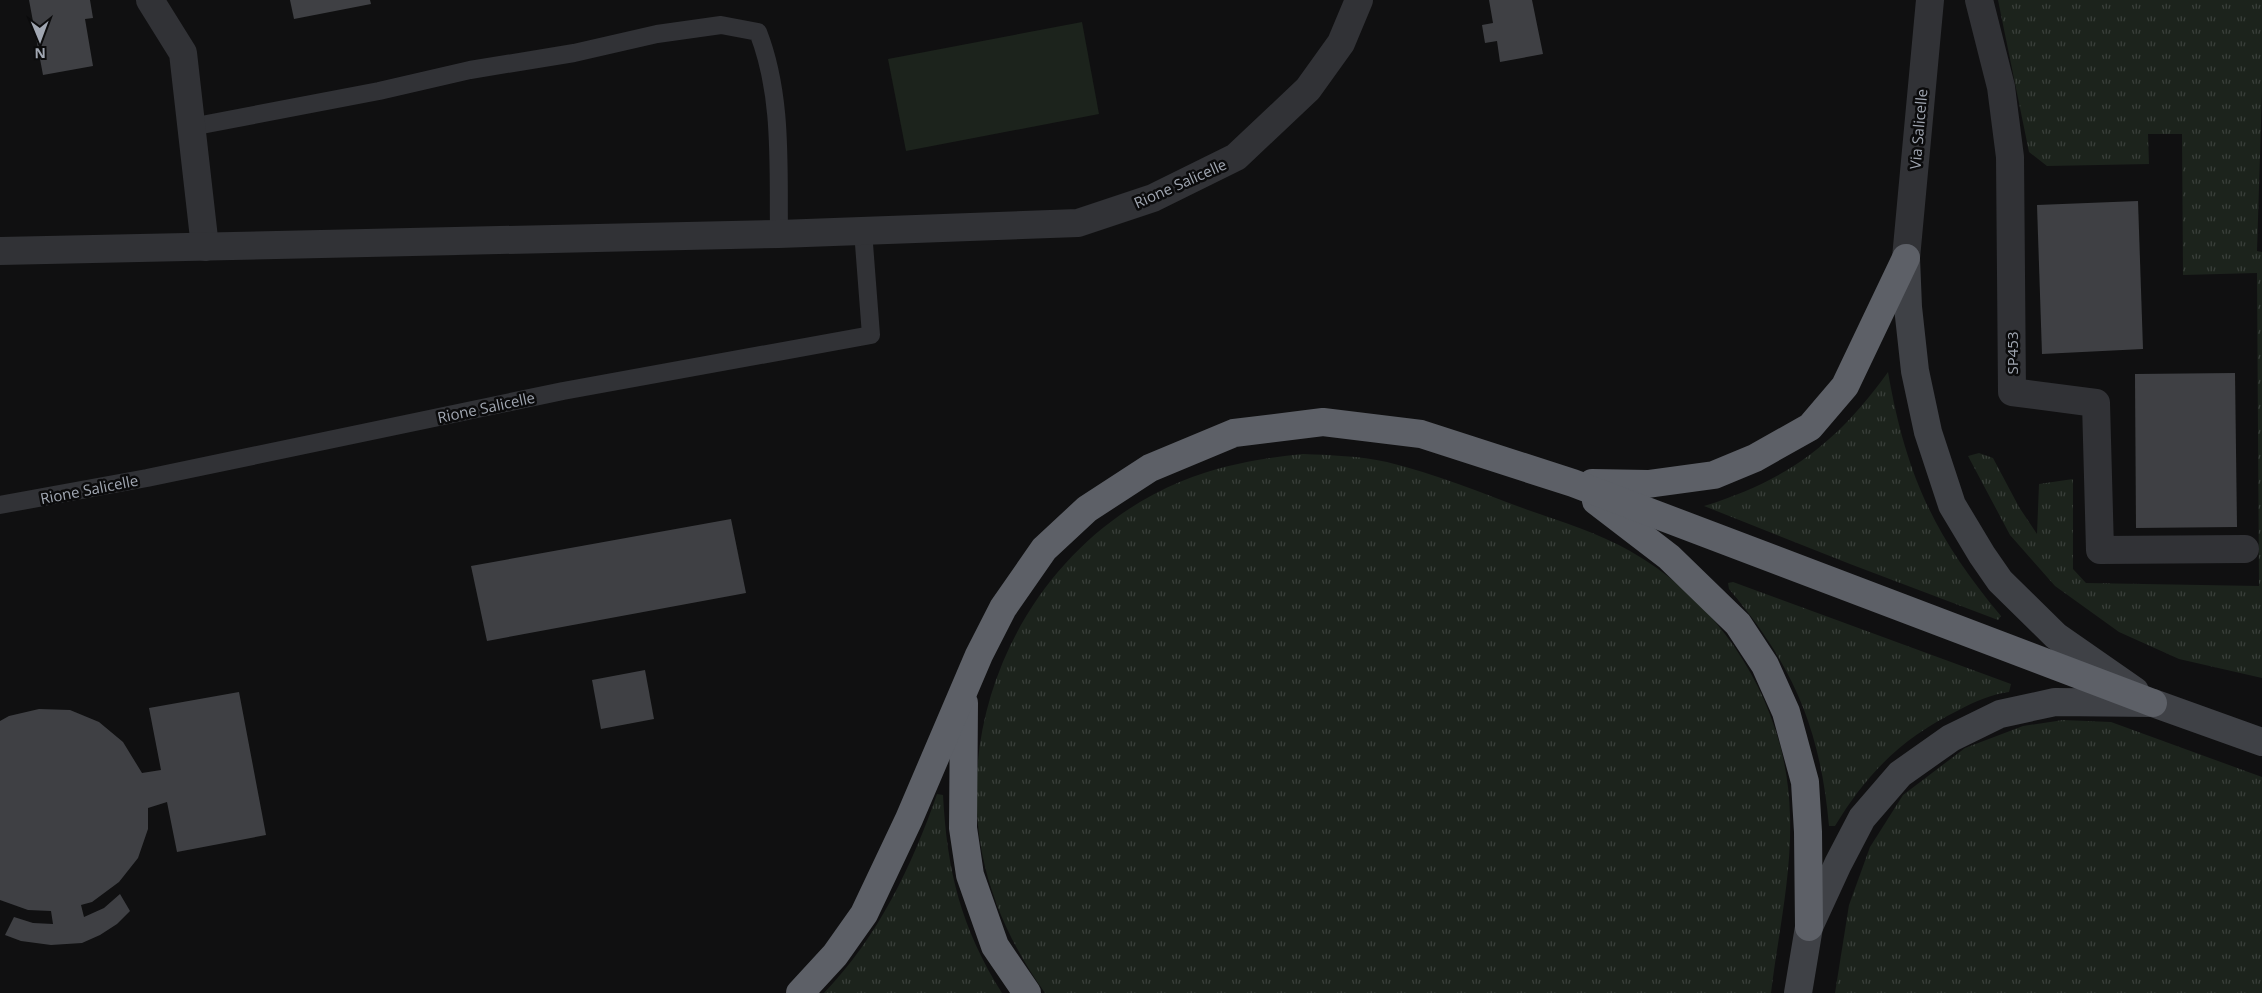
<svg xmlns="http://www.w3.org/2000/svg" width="2262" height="993" viewBox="0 0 2262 993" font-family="'Open Sans',sans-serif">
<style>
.grass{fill:url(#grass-tufts)}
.pitch{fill:#1c231c}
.building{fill:#3f4044}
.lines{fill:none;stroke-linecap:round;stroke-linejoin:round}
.lane{stroke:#313236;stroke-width:18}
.street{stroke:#313236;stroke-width:28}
.secondary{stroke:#3f4146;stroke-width:28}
.highway{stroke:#5d6067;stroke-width:28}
.labels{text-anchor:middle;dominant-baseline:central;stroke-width:5;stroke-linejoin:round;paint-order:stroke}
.street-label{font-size:15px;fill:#a1a7b2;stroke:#0b0b0c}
</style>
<defs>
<pattern id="grass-tufts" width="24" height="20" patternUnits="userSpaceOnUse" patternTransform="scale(1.25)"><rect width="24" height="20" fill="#1c231c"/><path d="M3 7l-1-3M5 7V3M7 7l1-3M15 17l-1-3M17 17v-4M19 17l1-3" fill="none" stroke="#3a403b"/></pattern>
</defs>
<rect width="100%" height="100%" fill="#101011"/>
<g class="grass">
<path d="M1998,0H2262V91L2257,251L2262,252V678L2179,659L2119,632L2055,586L2010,535L1968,456L1979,453L1993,458L2019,507L2037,534L2039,484L2073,479V569L2086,583L2259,586L2257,273L2183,275L2182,134H2148L2149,164L2047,166L2029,152Z"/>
<path d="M1888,372C1906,475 1934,536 2001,616L1998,620L1850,564L1704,506C1788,480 1837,443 1888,372Z"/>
<path d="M1303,454C1331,455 1359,456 1387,462C1436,474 1482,493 1528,510C1563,522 1598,533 1630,551C1725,605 1788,707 1790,816C1792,874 1778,935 1771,993H1045C1015,951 992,904 982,853C953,701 1038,540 1182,481C1221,465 1261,458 1303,454Z"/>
<path d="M1733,582L2011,684L2009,692C1992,694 1974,702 1959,710C1903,737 1867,773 1835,826H1829C1820,727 1793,665 1729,589L1728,583Z"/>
<path d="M2063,720L2111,722L2262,777V993H1835L1849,905L1870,847L1903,795L1965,748L2023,726Z"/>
<path d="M937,794L943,795C947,871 961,928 1002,993H824C878,937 912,866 937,794Z"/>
</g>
<path class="pitch" d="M1082,22L1099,114L906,151L888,59Z"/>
<g class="building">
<path d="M29,0H90L93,18L85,19L93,66L43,75Z"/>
<path d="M290,0H370L371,4L294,19Z"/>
<path d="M1489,0H1532L1543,54L1500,62L1497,41L1485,43L1482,25L1493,23Z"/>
<path d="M2138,201L2143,349L2042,354L2037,205Z"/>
<path d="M2235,373L2237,527L2136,528L2135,374Z"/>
<path d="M731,519L746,593L487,641L471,566Z"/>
<path d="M645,670L654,719L601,729L592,680Z"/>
<path d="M239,692L266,835L177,852L167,802L148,808V829L138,858L119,882L92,902L81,905L84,917L104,908L120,894L130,911L117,924L100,935L82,943L51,945L21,941L5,935L14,917L33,923L53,924L51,911L28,910L0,900V721L9,716L39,709L70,710L99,722L123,742L142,773L161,770L149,708Z"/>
</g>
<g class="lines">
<g class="lane">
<path d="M191,127L379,91L470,70L574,53L657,34L721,25L758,32C783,96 778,167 779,234"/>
<path d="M0,505L147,478L563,391L871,335L863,231"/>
</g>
<g class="street">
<path d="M150,0L183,53L205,247"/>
<path d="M1979,0L2001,87L2010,157L2012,392L2096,403L2100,550L2245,549"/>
<path d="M0,251L779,234L1078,223L1153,198L1236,157L1308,89L1341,43L1359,0"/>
<path d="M1906,258L1930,0"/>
</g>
<g class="secondary">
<path d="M1906,258L1908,307L1915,371L1928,432L1952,505L1982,555L2000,581L2056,636L2135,691"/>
<path d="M1798,993L1809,927L1838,864L1862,818L1900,774L1951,738L2000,714L2055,702L2153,703L2262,742"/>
</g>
<g class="highway">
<path d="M1592,483L1648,484L1714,475L1755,458L1810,427L1845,386L1906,258"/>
<path d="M1596,501L1669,557L1738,624L1765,665L1786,712L1805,782L1808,832L1809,927"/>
<path d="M964,703L963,828L970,875L995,946L1027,993"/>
<path d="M800,993L835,955L864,914L909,819L979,655L1003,608L1044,549L1087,509L1150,468L1234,433L1323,422L1421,434L1573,483L2153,703"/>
</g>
</g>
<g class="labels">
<g class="street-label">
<text transform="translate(1918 129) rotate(-85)">Via Salicelle</text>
<text transform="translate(1180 183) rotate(-24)">Rione Salicelle</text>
<text transform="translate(2012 353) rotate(-90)">SP453</text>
<text transform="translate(486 407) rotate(-12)">Rione Salicelle</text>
<text transform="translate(89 489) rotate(-11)">Rione Salicelle</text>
</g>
</g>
<g transform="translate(40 40) rotate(179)" stroke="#0b0b0c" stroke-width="4" paint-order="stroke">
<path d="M0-4L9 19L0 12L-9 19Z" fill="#a1a7b2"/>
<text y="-8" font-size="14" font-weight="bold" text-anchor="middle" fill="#a1a7b2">N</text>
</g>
</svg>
